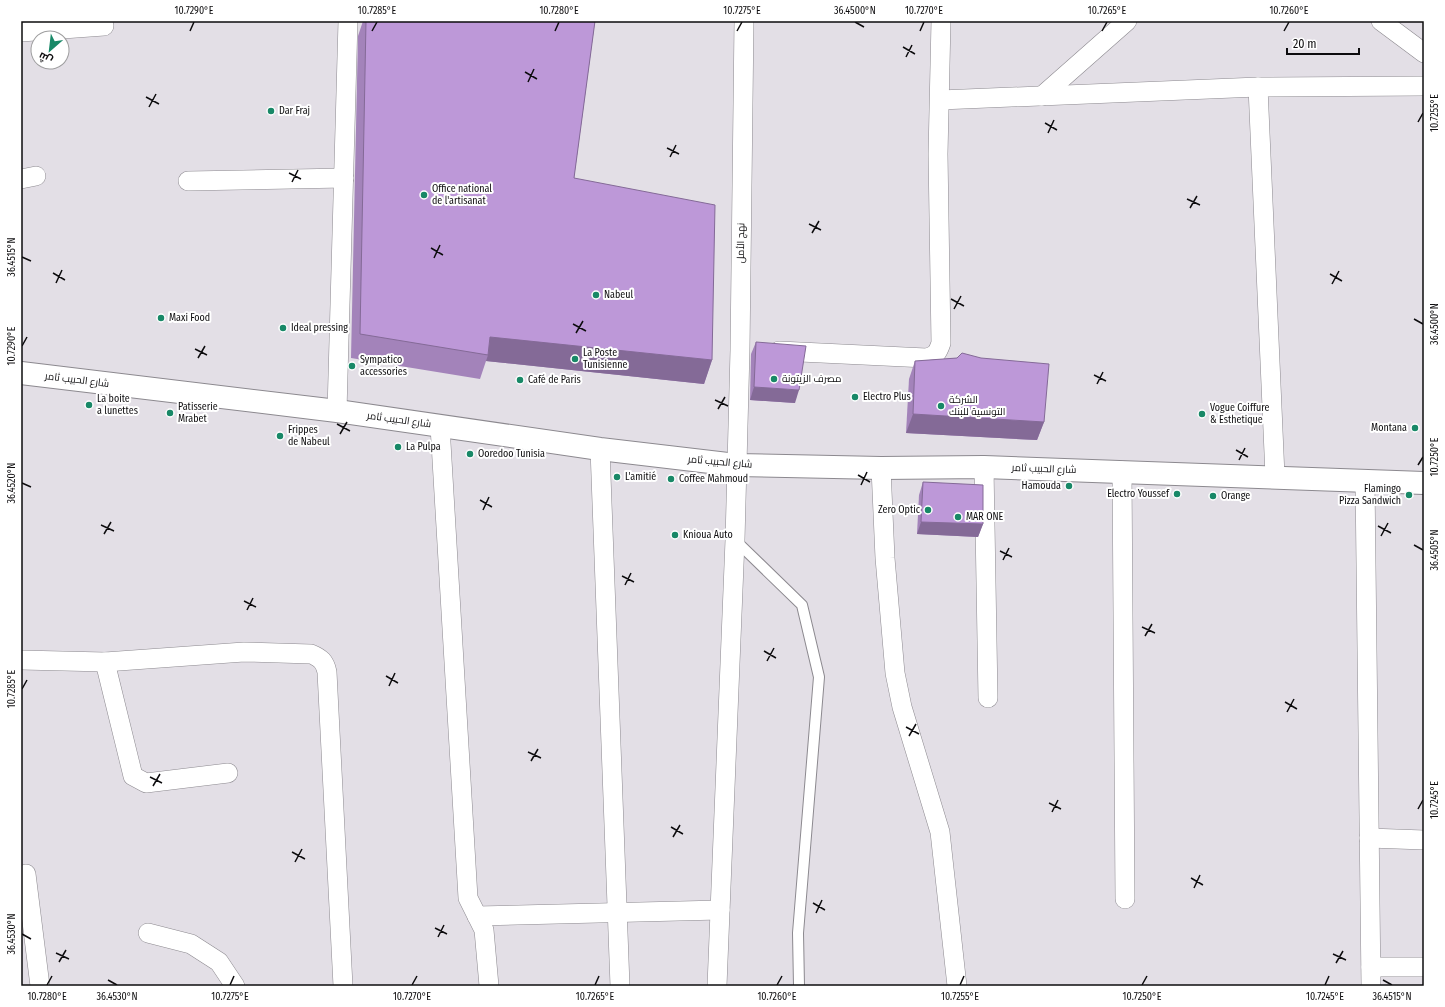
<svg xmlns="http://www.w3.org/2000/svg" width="1445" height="1007" viewBox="0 0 1445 1007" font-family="'Fira Sans Condensed',Cairo,sans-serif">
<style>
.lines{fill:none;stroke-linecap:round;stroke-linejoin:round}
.lane-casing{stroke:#8c898f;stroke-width:12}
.street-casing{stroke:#8c898f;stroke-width:20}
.secondary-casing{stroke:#8c898f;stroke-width:24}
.lane{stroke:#fff;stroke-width:10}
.street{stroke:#fff;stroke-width:19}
.secondary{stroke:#fff;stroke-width:22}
.wall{fill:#a383ba}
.shaded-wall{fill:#846a97}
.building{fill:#bd98d8;stroke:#846a97}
.ticks{fill:none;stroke:#0d0c0e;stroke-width:1.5}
.poi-dot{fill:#188867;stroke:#fff;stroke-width:1.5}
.labels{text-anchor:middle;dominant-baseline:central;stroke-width:4;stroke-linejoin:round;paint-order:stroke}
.poi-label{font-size:10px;fill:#0d0c0e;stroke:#fff;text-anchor:start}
.street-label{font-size:10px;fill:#0d0c0e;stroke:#fff}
.neatline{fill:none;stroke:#0d0c0e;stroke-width:1.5}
.ticks-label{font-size:10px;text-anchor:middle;fill:#0d0c0e}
</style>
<rect width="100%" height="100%" fill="#e3dfe6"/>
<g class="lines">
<g class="lane-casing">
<path id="lane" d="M735,540L802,605L819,677L798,933L799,986"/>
</g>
<g class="street-casing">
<g id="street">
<path d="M1381,21L1424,53"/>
<path d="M21,32L104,26"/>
<path d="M1258,87L1275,476"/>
<path d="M1042,96L1127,21"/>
<path d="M940,100L1258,87L1424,86"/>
<path d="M21,179L36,176"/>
<path d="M188,181L344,178"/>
<path d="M779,351L926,358C936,356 938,352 941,343L938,154L941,21"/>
<path d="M337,411L348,21"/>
<path d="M440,426L468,898L484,930L489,986"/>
<path d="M600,449L620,986"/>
<path d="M984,467L988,698"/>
<path d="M881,468L885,558L895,673L902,707L940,832L957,986"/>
<path d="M1122,471L1125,899"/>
<path d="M1365,480L1371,986"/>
<path d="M21,660L105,662L244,652L311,654C321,658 325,662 327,672L343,986"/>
<path d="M105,662L133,776L146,783L228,773"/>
<path d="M1369,838L1424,840"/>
<path d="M26,874L40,986"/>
<path d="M477,916L720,910"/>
<path d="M148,933L191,944L219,962L235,986"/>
<path d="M1371,967H1424"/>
<path d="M717,986L735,540L740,350L744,21"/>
</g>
</g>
<g class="secondary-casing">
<path id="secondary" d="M21,373L337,411L600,449L736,465L881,468L984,467L1424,483"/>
</g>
<use href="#lane" class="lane"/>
<use href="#street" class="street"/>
<use href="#secondary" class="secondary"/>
</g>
<g class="wall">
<path d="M363,21H595L574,178L712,360L704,384L486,361L480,379L351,358L358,36Z"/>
<path d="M756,342L795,403L750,400L751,354Z"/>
<path d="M957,358L1044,422L1037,440L906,433L909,379L915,361Z"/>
<path d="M923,482L983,524L978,537L917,534L919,495Z"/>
</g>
<g class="shaded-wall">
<path d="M490,337L712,360L704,384L486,361L488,355Z"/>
<path d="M754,387L799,390L795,403L750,400Z"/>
<path d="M913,414L1044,422L1037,440L906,433Z"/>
<path d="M921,522L983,524L978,537L917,534Z"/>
</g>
<g class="building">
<path d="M366,21H595L574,178L715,205L712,360L490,337L488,355L360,334Z"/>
<path d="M756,342L806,346L799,390L754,387Z"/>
<path d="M962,353L981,358L1049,364L1044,422L913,414L915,361L957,358Z"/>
<path d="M923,482L983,485V524L921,522Z"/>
</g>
<path class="ticks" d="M855,22L864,27M190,31L194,22M372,31L377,22M555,31L559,22M737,31L742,22M920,31L924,22M1102,31L1107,22M1284,31L1289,22M903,47L915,54M906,57L912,45M525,72L537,79M528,82L534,69M146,97L159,104M149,107L156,94M1418,122L1423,113M1045,123L1057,130M1048,133L1054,120M667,148L679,154M670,157L676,145M289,173L301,179M292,182L298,170M1187,199L1200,205M1190,208L1197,196M809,224L821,230M812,233L819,221M431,248L443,255M22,257L31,261M434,258L440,245M53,273L65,280M1330,274L1342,281M56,283L62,270M1332,284L1339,271M951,299L964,306M954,309L961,296M1414,319L1423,324M573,324L586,331M576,333L583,321M22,346L27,337M195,349L207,355M198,358L205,346M1094,375L1106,381M1097,384L1103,372M715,400L728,406M718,409L725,397M337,424L350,431M340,434L347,422M1236,450L1248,457M1239,460L1245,448M1418,465L1423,457M858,475L870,482M22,483L31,487M861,485L867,472M480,500L492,507M483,510L489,497M101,525L114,531M1378,526L1391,533M104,534L111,522M1381,536L1388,523M1414,545L1423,550M1000,551L1012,557M1003,560L1009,548M622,576L634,582M625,585L631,573M244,601L256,607M247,610L253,598M1142,627L1155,633M1145,636L1152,624M764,651L776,658M767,661L774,648M386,676L398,683M389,686L395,673M22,689L27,680M1285,702L1297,709M1287,712L1294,699M906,727L919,734M909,736L916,724M528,752L541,758M531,761L538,749M150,777L162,783M153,786L160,774M1049,803L1061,809M1418,809L1423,800M1052,812L1058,800M671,827L683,834M673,837L680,825M292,852L305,859M295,862L302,849M1191,878L1203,885M1194,888L1200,875M813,903L825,910M816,913L822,900M435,928L447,934M22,934L31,939M438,937L444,925M56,953L69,959M1333,954L1346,960M59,962L66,950M1336,963L1343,951M108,980L117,985M1383,980L1392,985M47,985L52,976M230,985L234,976M412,985L417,976M595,985L599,976M777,985L782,976M960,985L964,976M1142,985L1147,976M1325,985L1329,976"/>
<g class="poi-dot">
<circle cx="271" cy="111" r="4"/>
<circle cx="424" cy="195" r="4"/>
<circle cx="596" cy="295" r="4"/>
<circle cx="161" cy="318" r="4"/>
<circle cx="283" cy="328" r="4"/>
<circle cx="575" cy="359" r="4"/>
<circle cx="352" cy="366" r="4"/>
<circle cx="774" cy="379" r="4"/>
<circle cx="520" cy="380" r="4"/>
<circle cx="855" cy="397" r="4"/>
<circle cx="89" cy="405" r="4"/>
<circle cx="941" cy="406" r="4"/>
<circle cx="170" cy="413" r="4"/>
<circle cx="1202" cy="414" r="4"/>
<circle cx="1415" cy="428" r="4"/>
<circle cx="280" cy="436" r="4"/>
<circle cx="398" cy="447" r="4"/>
<circle cx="470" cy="454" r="4"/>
<circle cx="617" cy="477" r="4"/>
<circle cx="671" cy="479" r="4"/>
<circle cx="1069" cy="486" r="4"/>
<circle cx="1177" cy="494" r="4"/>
<circle cx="1409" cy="495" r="4"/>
<circle cx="1213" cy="496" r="4"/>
<circle cx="928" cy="510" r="4"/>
<circle cx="958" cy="517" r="4"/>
<circle cx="675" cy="535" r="4"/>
</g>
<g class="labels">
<g class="poi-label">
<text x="279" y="111">Dar Fraj</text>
<text x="432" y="189">Office national<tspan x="432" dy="12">de l'artisanat</tspan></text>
<text x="604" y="295">Nabeul</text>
<text x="169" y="318">Maxi Food</text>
<text x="291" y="328">Ideal pressing</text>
<text x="583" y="353">La Poste<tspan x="583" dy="12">Tunisienne</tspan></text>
<text x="360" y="360">Sympatico<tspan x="360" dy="12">accessories</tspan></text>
<text x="782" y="379">مصرف الزيتونة</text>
<text x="528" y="380">Café de Paris</text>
<text x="863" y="397">Electro Plus</text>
<text x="97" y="399">La boite<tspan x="97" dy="12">a lunettes</tspan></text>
<text x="949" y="400">الشركة<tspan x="949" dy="12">التونسية للبنك</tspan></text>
<text x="178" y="407">Patisserie<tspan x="178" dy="12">Mrabet</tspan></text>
<text x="1210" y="408">Vogue Coiffure<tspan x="1210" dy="12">&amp; Esthetique</tspan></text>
<text x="1407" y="428" text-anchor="end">Montana</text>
<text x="288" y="430">Frippes<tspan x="288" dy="12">de Nabeul</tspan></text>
<text x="406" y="447">La Pulpa</text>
<text x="478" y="454">Ooredoo Tunisia</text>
<text x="625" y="477">L'amitié</text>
<text x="679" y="479">Coffee Mahmoud</text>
<text x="1061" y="486" text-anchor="end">Hamouda</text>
<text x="1401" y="489" text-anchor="end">Flamingo<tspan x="1401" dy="12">Pizza Sandwich</tspan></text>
<text x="1169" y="494" text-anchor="end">Electro Youssef</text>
<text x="1221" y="496">Orange</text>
<text x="920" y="510" text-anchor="end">Zero Optic</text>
<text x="966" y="517">MAR ONE</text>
<text x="683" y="535">Knioua Auto</text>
</g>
<g class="street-label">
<text transform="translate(741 243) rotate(-89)">نهج الأمل</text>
<text transform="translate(77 380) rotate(7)">شارع الحبيب ثامر</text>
<text transform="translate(399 420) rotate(8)">شارع الحبيب ثامر</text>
<text transform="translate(720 462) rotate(5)">شارع الحبيب ثامر</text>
<text transform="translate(1044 469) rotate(2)">شارع الحبيب ثامر</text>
</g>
</g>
<rect width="1445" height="1007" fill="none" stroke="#ffffff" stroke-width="44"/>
<g transform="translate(50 50) rotate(208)"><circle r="19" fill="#ffffff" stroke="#9e9e9f"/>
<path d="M0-3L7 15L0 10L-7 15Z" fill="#188867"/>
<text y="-6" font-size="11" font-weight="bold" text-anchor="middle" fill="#0d0c0e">ش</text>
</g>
<path d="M1287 48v6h72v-6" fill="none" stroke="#0d0c0e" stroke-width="2"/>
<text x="1293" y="48" font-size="12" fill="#0d0c0e" stroke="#ffffff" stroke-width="3" paint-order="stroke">20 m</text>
<rect x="22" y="22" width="1401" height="963" class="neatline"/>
<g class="ticks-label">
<text x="194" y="14">10.7290°E</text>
<text x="377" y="14">10.7285°E</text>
<text x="559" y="14">10.7280°E</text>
<text x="742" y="14">10.7275°E</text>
<text x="855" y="14">36.4500°N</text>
<text x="924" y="14">10.7270°E</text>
<text x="1107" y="14">10.7265°E</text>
<text x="1289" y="14">10.7260°E</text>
<text transform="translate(1434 113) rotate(-90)" y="4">10.7255°E</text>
<text transform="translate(11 257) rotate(-90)" y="4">36.4515°N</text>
<text transform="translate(1434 324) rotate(-90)" y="4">36.4500°N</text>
<text transform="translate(11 346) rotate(-90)" y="4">10.7290°E</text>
<text transform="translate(1434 457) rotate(-90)" y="4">10.7250°E</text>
<text transform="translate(11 483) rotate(-90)" y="4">36.4520°N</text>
<text transform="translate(1434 550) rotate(-90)" y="4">36.4505°N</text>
<text transform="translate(11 689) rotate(-90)" y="4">10.7285°E</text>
<text transform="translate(1434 800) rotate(-90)" y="4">10.7245°E</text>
<text transform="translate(11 934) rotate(-90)" y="4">36.4530°N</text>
<text x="47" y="1000">10.7280°E</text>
<text x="117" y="1000">36.4530°N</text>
<text x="230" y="1000">10.7275°E</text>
<text x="412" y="1000">10.7270°E</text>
<text x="595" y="1000">10.7265°E</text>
<text x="777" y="1000">10.7260°E</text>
<text x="960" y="1000">10.7255°E</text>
<text x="1142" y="1000">10.7250°E</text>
<text x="1325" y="1000">10.7245°E</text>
<text x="1392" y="1000">36.4515°N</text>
</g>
</svg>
